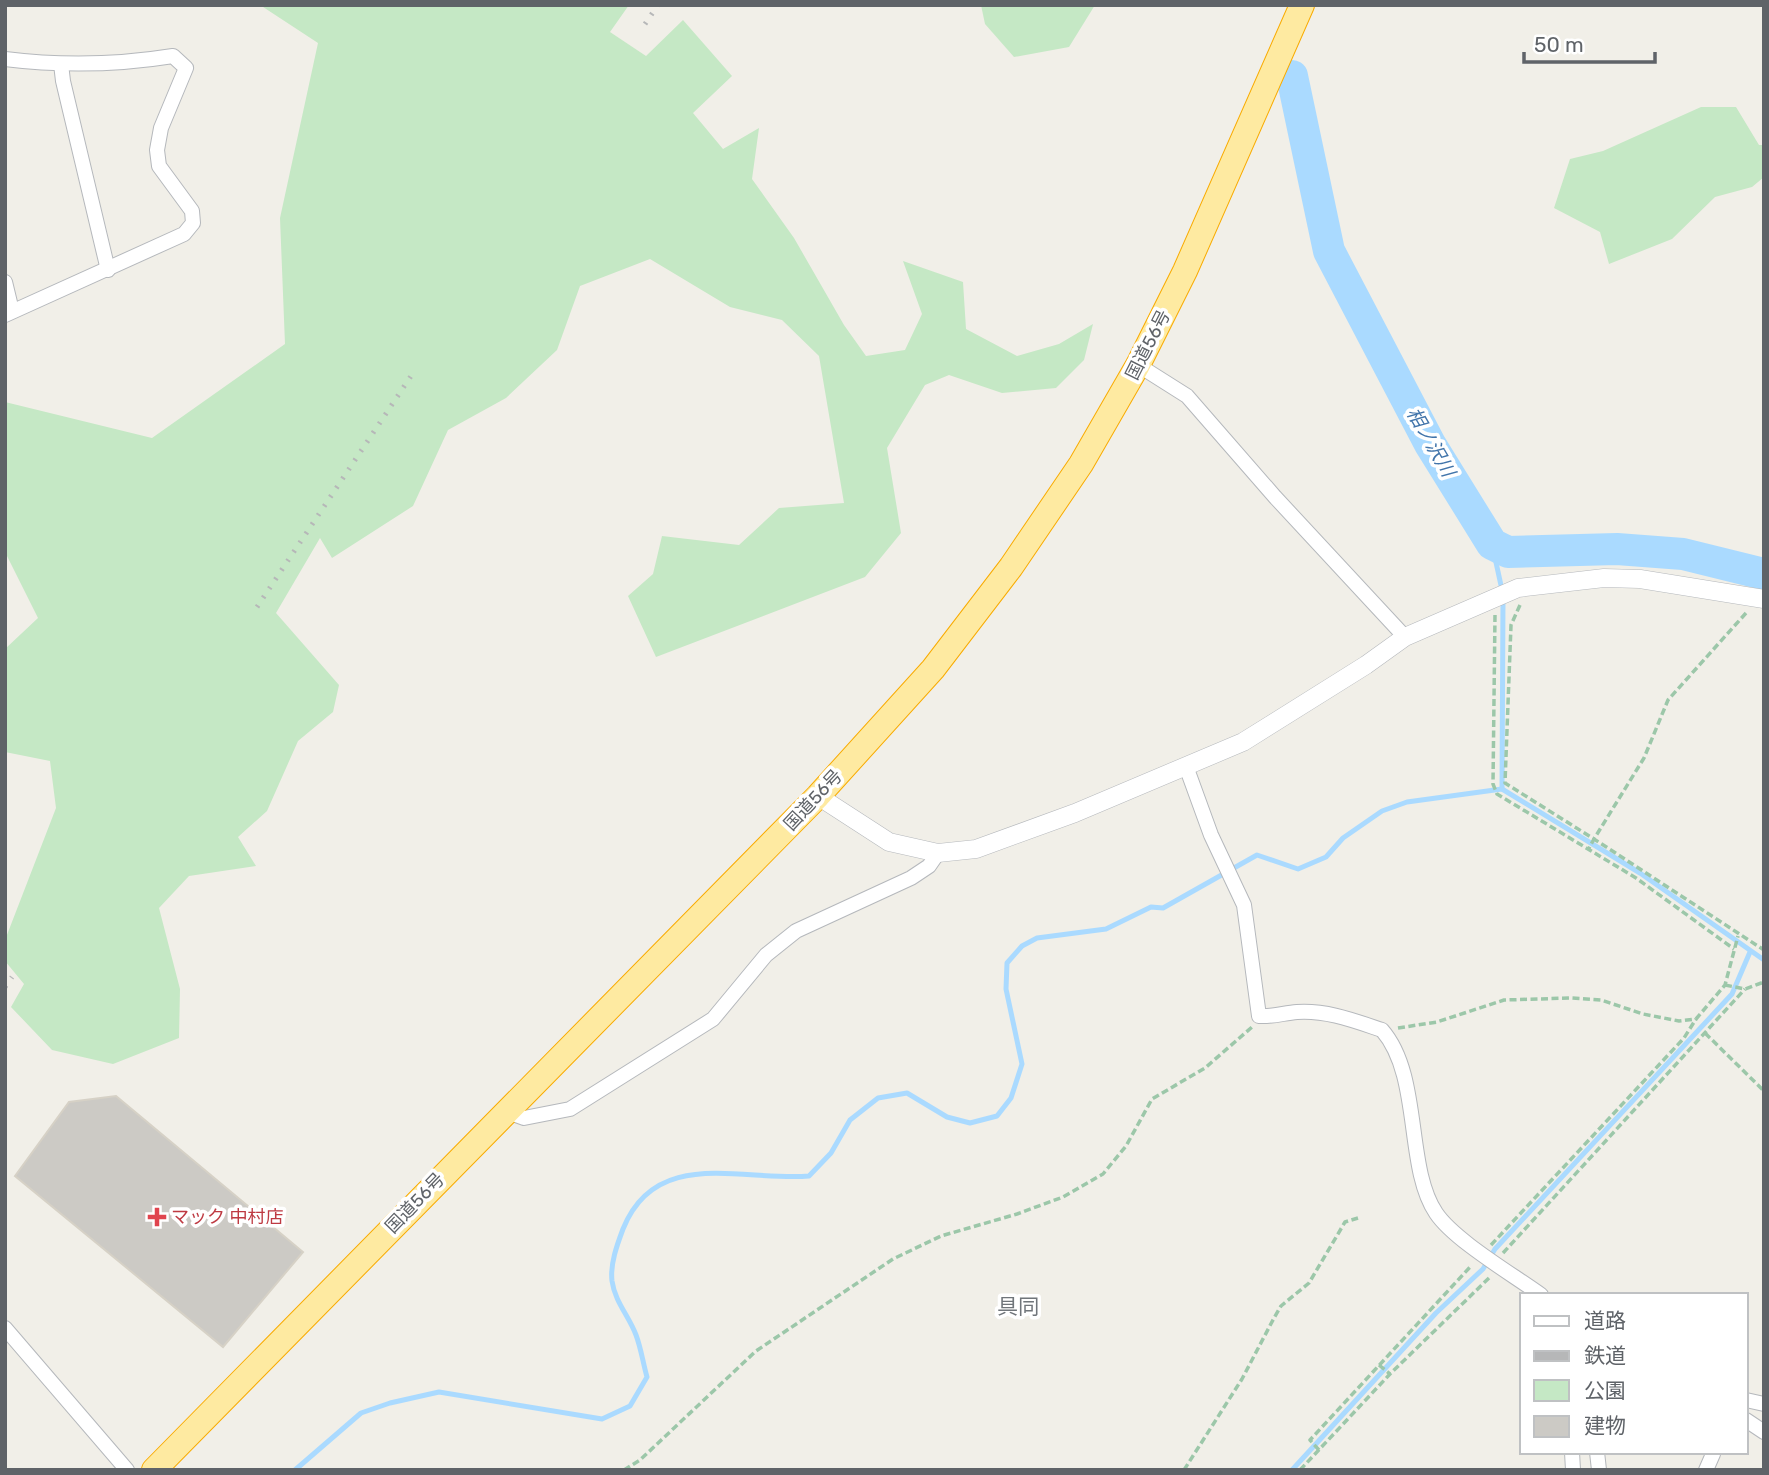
<svg xmlns="http://www.w3.org/2000/svg" width="1769" height="1475" viewBox="0 0 1769 1475" font-family="Rubik,'Noto Sans JP',sans-serif">
<style>
.green{fill:#c5e8c5}
.lines{fill:none;stroke-linecap:round;stroke-linejoin:round}
.stream{stroke:#aadaff;stroke-width:5}
.river{stroke:#aadaff;stroke-width:32}
.building{fill:#cccac5;stroke:#d6d1c6;stroke-width:2}
.minor-casing{stroke:#b5b8bc;stroke-width:16}
.tertiary-casing{stroke:#b5b8bc;stroke-width:19}
.trunk-casing{stroke:#f9ab00;stroke-width:26}
.path{stroke:#9cc7a9;stroke-width:3.5;stroke-dasharray:7 3.5;stroke-linecap:butt}
.minor{stroke:#fff;stroke-width:14}
.tertiary{stroke:#fff;stroke-width:18}
.trunk{stroke:#feeaa1;stroke-width:24}
.rail{stroke:#b6b7b8;stroke-width:5;stroke-dasharray:2 9;stroke-linecap:butt}
.health-dot{fill:#e0444e;stroke:#fff;stroke-width:2.5}
.labels{text-anchor:middle;dominant-baseline:central;stroke-width:7;stroke-linejoin:round;paint-order:stroke}
.street-label{font-size:18px;fill:#5f6368;stroke:#fff}
.health-label{font-size:18px;fill:#be3a42;stroke:#fff;text-anchor:start}
.water-label{font-size:19px;font-style:italic;fill:#4174aa;stroke:#fff}
.quarter-label{font-size:21px;fill:#70757a;stroke:#fff}
</style>
<rect width="100%" height="100%" fill="#f1efe8"/>
<g class="green">
<path d="M260,5H629L610,32L646,56L683,20L732,76L693,113L723,149L759,128L752,179L794,238L844,325L866,356L905,350L922,314L903,261L963,282L966,329L1017,356L1059,344L1093,324L1084,360L1056,388L1002,393L949,375L925,385L887,448L901,533L865,577L656,657L628,596L653,574L662,536L739,545L779,508L844,503L819,356L782,320L730,307L650,259L580,286L557,350L506,398L448,430L413,506L332,558L320,538L276,613L339,685L333,712L298,741L267,811L238,837L256,866L189,876L159,908L180,989L179,1038L113,1064L52,1050L11,1007L24,984L5,961V940L56,808L50,761L5,752V649L38,618L5,552V402L152,438L285,344L280,218L318,43Z"/>
<path d="M981,5H1095L1069,47L1014,57L985,24Z"/>
<path d="M1701,107H1736L1759,145H1764V177L1752,187L1715,197L1672,239L1609,264L1600,232L1554,208L1570,159L1603,151Z"/>
</g>
<g class="lines">
<g class="stream">
<path d="M1492,544L1502,590"/>
<path d="M1502,789L1503,599"/>
<path d="M295,1470L361,1413L390,1403L439,1392L602,1419L630,1406L647,1377C643,1363 641,1348 636,1335C629,1316 615,1302 612,1281C610,1264 617,1245 623,1229C656,1146 744,1182 809,1176L831,1153L850,1120L878,1098L907,1093L947,1117L970,1123L997,1116L1011,1098L1022,1064L1006,989L1007,963L1022,946L1037,938L1106,929L1151,907L1163,908L1257,855L1298,869L1326,857L1343,838L1382,811L1407,802L1502,789L1640,873L1764,960"/>
<path d="M1292,1470L1436,1313L1483,1269L1495,1249L1732,994L1750,952"/>
</g>
<path class="river" d="M1292,76L1329,251L1430,444L1492,544L1508,552L1617,549L1683,554L1764,574"/>
</g>
<path class="building" d="M116,1096L303,1252L223,1347L15,1176L69,1102Z"/>
<g class="lines">
<g class="minor-casing">
<g id="minor">
<path d="M5,59C61,66 117,65 173,56L186,68L161,128L157,150L159,166L192,211L193,223L184,234L5,315"/>
<path d="M61,64L63,81L108,270"/>
<path d="M5,282L12,311"/>
<path d="M1138,365L1187,396L1275,497L1405,637"/>
<path d="M1187,769L1211,835L1244,905L1259,1016C1273,1017 1284,1013 1297,1012C1327,1010 1355,1021 1382,1030C1422,1076 1405,1167 1436,1213C1454,1240 1512,1274 1541,1295"/>
<path d="M505,1111L524,1118L570,1109L713,1019L766,955L796,931L911,878L929,866L938,853"/>
<path d="M5,1328L127,1470"/>
<path d="M1746,1400L1764,1404"/>
<path d="M1746,1420L1764,1432"/>
<path d="M1572,1452L1573,1470"/>
<path d="M1597,1452L1599,1470"/>
<path d="M1706,1470L1713,1454"/>
</g>
</g>
<g class="tertiary-casing">
<path id="tertiary" d="M818,796L889,842L938,853L976,849L1075,813L1243,742L1366,665L1405,637L1518,588L1604,578L1640,579L1764,599"/>
</g>
<g class="trunk-casing">
<path id="trunk" d="M154,1470L818,796L933,669L1011,567L1081,464L1138,365L1185,271L1302,5"/>
</g>
<g class="path">
<path d="M1520,605L1511,625L1505,783L1594,839L1588,850"/>
<path d="M1746,613L1668,700L1644,758L1594,839L1764,950"/>
<path d="M1495,615L1493,784L1497,794L1636,878L1734,949"/>
<path d="M1725,985L1745,989L1764,982"/>
<path d="M1398,1028L1437,1022L1504,1000L1571,998L1601,1000L1643,1014L1679,1021L1696,1019L1725,985L1738,936"/>
<path d="M1705,1033L1764,1091"/>
<path d="M1491,1245L1684,1038L1696,1019"/>
<path d="M1503,1253L1745,989"/>
<path d="M1379,1365L1390,1374"/>
<path d="M1319,1450L1310,1440L1471,1266"/>
<path d="M624,1470L640,1460L756,1351L893,1259L941,1236L1017,1214L1063,1197L1103,1174L1126,1146L1152,1099L1205,1068L1252,1027"/>
<path d="M1184,1470L1242,1379L1274,1318L1281,1306L1309,1283L1345,1222L1358,1218"/>
<path d="M1300,1470L1390,1374L1489,1278"/>
</g>
<use href="#minor" class="minor"/>
<use href="#tertiary" class="tertiary"/>
<use href="#trunk" class="trunk"/>
<g class="rail">
<path d="M645,24L658,5"/>
<path d="M257,607L415,370"/>
<path d="M5,987L12,977"/>
</g>
</g>
<path class="health-dot" d="M153.5 1206.5h7v7h7v7h-7v7h-7v-7h-7v-7h7z"/>
<g class="labels">
<g class="street-label">
<text transform="translate(1148 345) rotate(-63)">国道56号</text>
<text transform="translate(813 800) rotate(-47)">国道56号</text>
<text transform="translate(415 1203) rotate(-46)">国道56号</text>
</g>
<g class="health-label">
<text x="171" y="1217">マック 中村店</text>
</g>
<g class="water-label">
<text transform="translate(1431 442) rotate(60)">相ノ沢川</text>
</g>
<g class="quarter-label">
<text x="1018" y="1306">具同</text>
</g>
</g>
<rect width="1769" height="1475" fill="none" stroke="#5f6368" stroke-width="14"/>
<rect x="1520" y="1293" width="228" height="161" fill="#ffffff" stroke="#bfc1c3" stroke-width="2"/>
<rect x="1534" y="1316" width="35" height="10" fill="#ffffff" stroke="#bfc1c3" stroke-width="2"/>
<text x="1584" y="1328" font-size="21" fill="#5f6368">道路</text>
<rect x="1534" y="1351" width="35" height="10" fill="#b6b7b8" stroke="#bfc1c3" stroke-width="2"/>
<text x="1584" y="1363" font-size="21" fill="#5f6368">鉄道</text>
<rect x="1534" y="1380" width="35" height="21" fill="#c5e8c5" stroke="#bfc1c3" stroke-width="2"/>
<text x="1584" y="1398" font-size="21" fill="#5f6368">公園</text>
<rect x="1534" y="1416" width="35" height="21" fill="#cccac5" stroke="#bfc1c3" stroke-width="2"/>
<text x="1584" y="1433" font-size="21" fill="#5f6368">建物</text>
<path d="M1524 52v10h131v-10" fill="none" stroke="#5f6368" stroke-width="3.5"/>
<text x="1534" y="52" font-size="21" fill="#5f6368" stroke="#ffffff" stroke-width="5" paint-order="stroke">50 m</text>
</svg>
